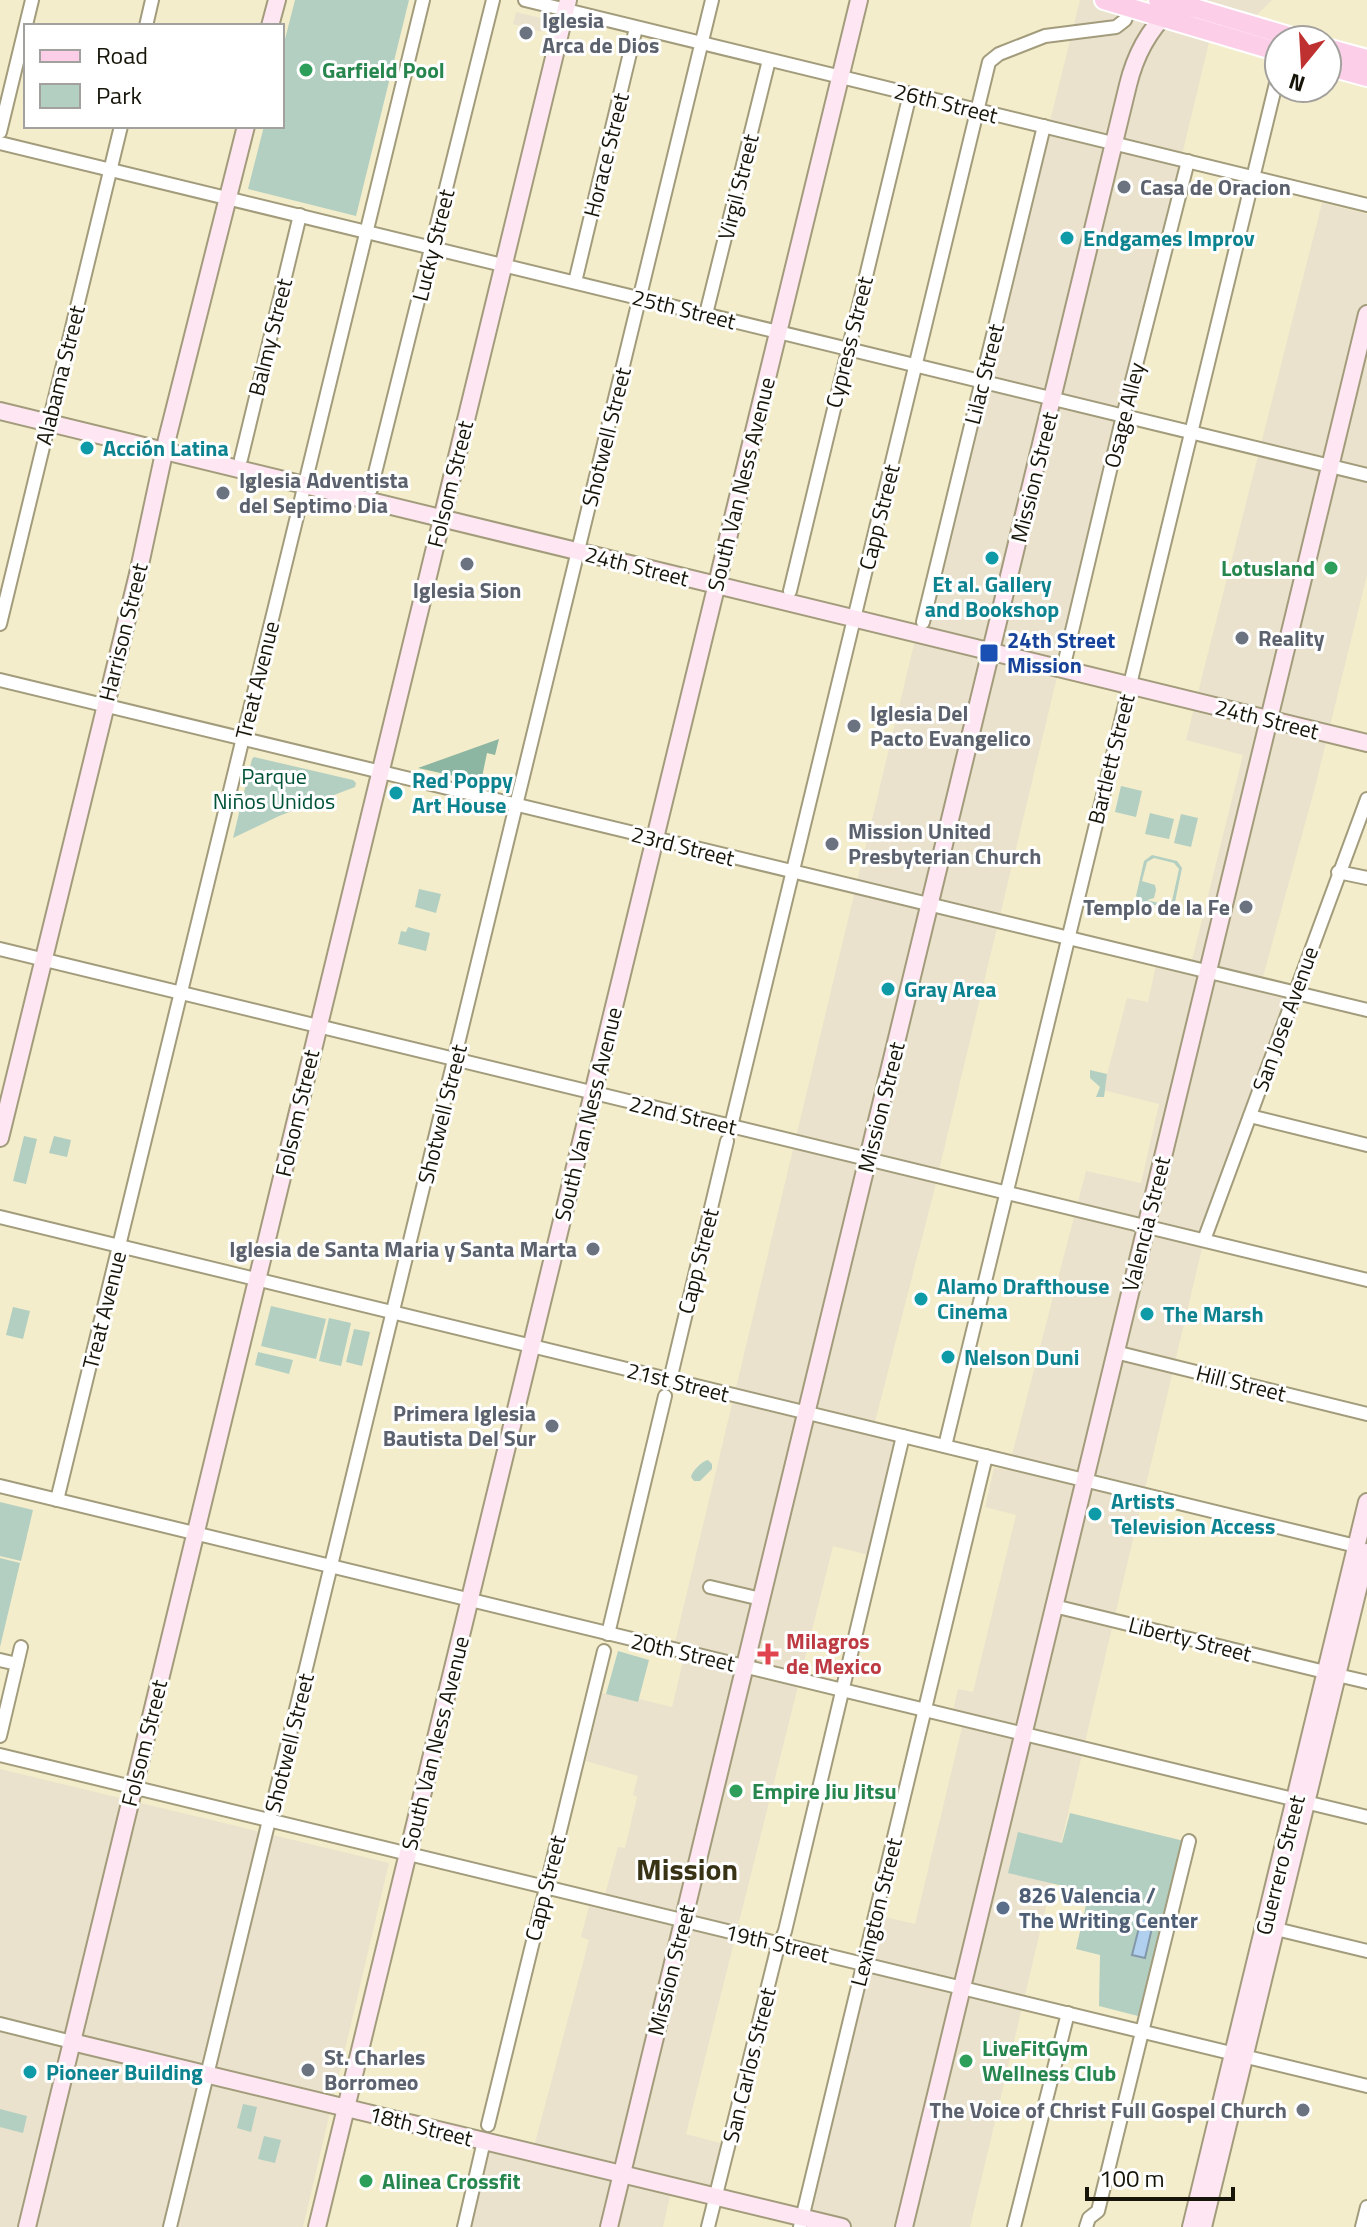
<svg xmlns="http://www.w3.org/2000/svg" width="1367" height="2227" viewBox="0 0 1367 2227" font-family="'Titillium Web',sans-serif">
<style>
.commercial{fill:#eae2cc}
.green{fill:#b2cfc1;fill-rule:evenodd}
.forest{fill:#8cb6a1}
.water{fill:#b1d0ef;stroke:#8398aa;stroke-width:2}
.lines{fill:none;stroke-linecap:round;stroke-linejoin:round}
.street-casing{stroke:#a29c7c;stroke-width:16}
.secondary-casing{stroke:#a29c7c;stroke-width:20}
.primary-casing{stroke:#fff;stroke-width:22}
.street{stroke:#fff;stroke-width:12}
.secondary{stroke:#fee7f3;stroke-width:16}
.primary{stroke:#fdcee8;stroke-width:18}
.worship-dot{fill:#6b7280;stroke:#fff;stroke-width:3}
.leisure-dot{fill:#2e9e5b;stroke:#fff;stroke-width:3}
.culture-dot{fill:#0f9aa8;stroke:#fff;stroke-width:3}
.transit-dot{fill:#1a4fb4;stroke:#fff;stroke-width:3}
.health-dot{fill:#e0444e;stroke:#fff;stroke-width:3}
.service-dot{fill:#5c6f8a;stroke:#fff;stroke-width:3}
.labels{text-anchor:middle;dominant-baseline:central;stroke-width:6;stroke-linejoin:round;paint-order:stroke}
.worship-label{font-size:22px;font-weight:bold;fill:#5b616d;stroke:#fff;text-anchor:start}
.leisure-label{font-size:22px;font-weight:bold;fill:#27864d;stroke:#fff;text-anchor:start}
.street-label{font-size:22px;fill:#171509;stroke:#fff}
.culture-label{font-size:22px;font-weight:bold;fill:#0d838f;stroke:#fff;text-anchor:start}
.transit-label{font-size:22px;font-weight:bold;fill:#164399;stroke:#fff;text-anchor:start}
.park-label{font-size:22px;fill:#005237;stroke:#fff}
.health-label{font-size:22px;font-weight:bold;fill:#be3a42;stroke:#fff;text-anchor:start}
.service-label{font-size:22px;font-weight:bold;fill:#4e5e75;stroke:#fff;text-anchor:start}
.district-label{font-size:30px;font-weight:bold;fill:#393316;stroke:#fff}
</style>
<rect width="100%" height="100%" fill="#f4edcb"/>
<g class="commercial">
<path d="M1080,0H1097L1211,34L934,1191L873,1430L899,1438L868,1555L833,1546L686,2134L724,2144L713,2193L673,2183L663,2227H464L484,2143L532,2154L589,1940L581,1937L589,1906L601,1909L618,1847L625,1848L637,1797L633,1795L638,1776L586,1761L602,1693L638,1702L639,1699L672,1707L687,1645L675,1642L676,1638L915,640L1014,266Z"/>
<path d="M1195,0H1272L1252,20Z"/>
<path d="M516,12L545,19L542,32L513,24Z"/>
<path d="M1322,203L1367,214V575L1314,791L1261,984L1296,993L1204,1240L970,2227H800L885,1917L915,1924L965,1715L953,1711L958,1689L973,1692L1016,1515L985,1507L994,1468L1008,1470L1086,1171L1141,1183L1159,1104L1103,1090L1127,998L1148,1002L1157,960L1190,968L1243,755L1186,740Z"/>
<path d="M0,1769L389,1863L303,2227H0Z"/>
</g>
<g class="green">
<path d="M295,0H409L356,216L248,189L264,126H282V51Z"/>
<path d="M254,757L353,780L356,783L355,787L279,816L233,838L252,759Z"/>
<path d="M1121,786L1142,791L1136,817L1115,812Z"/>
<path d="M1150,813L1174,819L1169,839L1145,834Z"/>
<path d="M1181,814L1198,818L1191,847L1174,843Z"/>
<path d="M1152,855L1177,861L1182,868L1175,902L1167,908L1142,902L1136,896L1144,861ZM1154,858L1174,863L1179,869L1172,901L1166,905L1147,900L1154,898L1156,890L1155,885L1142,881L1147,862Z"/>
<path d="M419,889L441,894L436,913L415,907Z"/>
<path d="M408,927L430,933L426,951L398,944L401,931L406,932Z"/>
<path d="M1090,1070L1107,1074L1104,1097H1096L1100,1087L1090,1078Z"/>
<path d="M24,1136L37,1139L26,1184L13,1181Z"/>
<path d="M54,1136L71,1140L67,1157L49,1153Z"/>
<path d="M271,1306L326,1319L316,1359L261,1346Z"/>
<path d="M13,1307L30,1311L23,1339L6,1335Z"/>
<path d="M329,1318L351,1323L341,1366L319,1361Z"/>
<path d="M354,1329L370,1332L362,1366L346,1362Z"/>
<path d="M258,1352L293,1360L289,1374L255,1365Z"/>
<path d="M708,1460L712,1464V1469L700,1481H694L691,1477C692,1471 702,1461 708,1460Z"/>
<path d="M0,1502L33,1510L21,1561L0,1556Z"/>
<path d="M0,1558L20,1563L0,1647Z"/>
<path d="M618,1651L649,1660L638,1702L606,1694Z"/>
<path d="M1070,1813L1184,1841L1142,2017L1099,2006L1100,1955L1076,1949L1089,1892L1008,1873L1018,1832L1062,1843Z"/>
<path d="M243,2104L257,2107L251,2132L237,2128Z"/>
<path d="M0,2109L27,2116L23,2133L0,2127Z"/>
<path d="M264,2136L281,2140L275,2163L258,2159Z"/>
</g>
<path class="forest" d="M499,739L495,755L487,753L481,782L418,768Z"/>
<path class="water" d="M1142,1916L1154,1919L1145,1958L1132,1955Z"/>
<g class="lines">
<g class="street-casing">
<g id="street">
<path d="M525,0L1367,205"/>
<path d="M146,26L152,0"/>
<path d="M0,132L32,0"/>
<path d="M0,143L1367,475"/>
<path d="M575,282L636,28"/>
<path d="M706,314L769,60"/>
<path d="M241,459L300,215"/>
<path d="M371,489L493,0"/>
<path d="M790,591L910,94"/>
<path d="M923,622L1044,126"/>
<path d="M0,624L121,126"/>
<path d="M1063,669L1121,424L1188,161"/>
<path d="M0,680L1367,1010"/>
<path d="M1338,872L1367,878"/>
<path d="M0,949L1367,1280"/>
<path d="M1250,1116L1367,1145"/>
<path d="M731,1126L989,62L999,54L1045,36L1116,27L1125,20L1130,8"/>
<path d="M0,1217L1356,1546"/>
<path d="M1204,1240L1367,799"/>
<path d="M1115,1352L1367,1414"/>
<path d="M670,1380L727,1141"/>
<path d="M945,1446L1279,71"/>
<path d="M0,1486L1367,1817"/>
<path d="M57,1500L423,0"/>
<path d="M710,1587L761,1599"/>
<path d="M1054,1606L1325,1672"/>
<path d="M608,1634L665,1396"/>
<path d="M0,1660L17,1664"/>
<path d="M1337,1675L1367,1682"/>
<path d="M0,1736L21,1647"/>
<path d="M0,1755L1367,2086"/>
<path d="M1276,1929L1367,1951"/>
<path d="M0,2024L72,2042"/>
<path d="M488,2125L604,1651"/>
<path d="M170,2227L712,0"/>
<path d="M464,2227L484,2141"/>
<path d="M708,2227L776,1954L785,1931L903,1436"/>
<path d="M800,2227L986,1456"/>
<path d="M1014,2227L1068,2013"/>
<path d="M1086,2227L1089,2218L1098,2211L1189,1841"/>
<path d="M1362,2227L1367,2207"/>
</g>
</g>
<g class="secondary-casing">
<g id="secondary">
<path d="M270,26L277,0"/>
<path d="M0,411L1367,743"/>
<path d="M0,1138L138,574L167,439L246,126"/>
<path d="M72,2042L842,2227"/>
<path d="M27,2227L568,0"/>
<path d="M317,2227L859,0"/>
<path d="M609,2227L1128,85C1135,56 1147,32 1169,11"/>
<path d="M904,2227L1367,314"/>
<path d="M1191,2227L1367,1502"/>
<path d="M1203,2227L1367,1552"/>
</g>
</g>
<g class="primary-casing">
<g id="primary">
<path d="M1104,0L1279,52"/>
<path d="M1158,0L1198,9L1302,40"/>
<path d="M1327,48L1367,59"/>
<path d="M1327,66L1367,77"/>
</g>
</g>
<use href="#street" class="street"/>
<use href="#secondary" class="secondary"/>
<use href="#primary" class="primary"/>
</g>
<g class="worship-dot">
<circle cx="526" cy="33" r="8"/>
<circle cx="1124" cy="187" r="8"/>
<circle cx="223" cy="493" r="8"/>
<circle cx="467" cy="564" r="8"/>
<circle cx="1242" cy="638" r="8"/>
<circle cx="854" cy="726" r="8"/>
<circle cx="832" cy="844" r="8"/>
<circle cx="1246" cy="907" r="8"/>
<circle cx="593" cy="1249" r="8"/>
<circle cx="552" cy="1426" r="8"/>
<circle cx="308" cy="2070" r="8"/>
<circle cx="1303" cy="2110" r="8"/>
</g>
<g class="leisure-dot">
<circle cx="306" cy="70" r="8"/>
<circle cx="1331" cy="568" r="8"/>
<circle cx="736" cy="1791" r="8"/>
<circle cx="966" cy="2061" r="8"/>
<circle cx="366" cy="2181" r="8"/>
</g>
<g class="culture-dot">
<circle cx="1067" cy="238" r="8"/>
<circle cx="87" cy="448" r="8"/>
<circle cx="992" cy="558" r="8"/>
<circle cx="396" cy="793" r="8"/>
<circle cx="888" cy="989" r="8"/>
<circle cx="921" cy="1299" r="8"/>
<circle cx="1147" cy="1314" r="8"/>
<circle cx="948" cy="1357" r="8"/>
<circle cx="1095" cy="1514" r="8"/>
<circle cx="30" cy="2072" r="8"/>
</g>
<rect class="transit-dot" x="979" y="643" width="20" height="20" rx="4"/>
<path class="health-dot" d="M764 1642h8v8h8v8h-8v8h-8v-8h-8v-8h8z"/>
<circle class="service-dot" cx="1003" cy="1908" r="8"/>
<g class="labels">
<g class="worship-label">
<text x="542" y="20">Iglesia<tspan x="542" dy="25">Arca de Dios</tspan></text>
<text x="1140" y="187">Casa de Oracion</text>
<text x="239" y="480">Iglesia Adventista<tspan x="239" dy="25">del Septimo Dia</tspan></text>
<text x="467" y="590" text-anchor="middle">Iglesia Sion</text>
<text x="1258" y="638">Reality</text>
<text x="870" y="713">Iglesia Del<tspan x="870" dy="25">Pacto Evangelico</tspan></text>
<text x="848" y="831">Mission United<tspan x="848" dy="25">Presbyterian Church</tspan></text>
<text x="1230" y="907" text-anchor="end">Templo de la Fe</text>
<text x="577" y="1249" text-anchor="end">Iglesia de Santa Maria y Santa Marta</text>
<text x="536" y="1413" text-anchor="end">Primera Iglesia<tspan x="536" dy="25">Bautista Del Sur</tspan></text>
<text x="324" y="2057">St. Charles<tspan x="324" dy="25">Borromeo</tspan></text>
<text x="1287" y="2110" text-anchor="end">The Voice of Christ Full Gospel Church</text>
</g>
<g class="leisure-label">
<text x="322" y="70">Garfield Pool</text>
<text x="1315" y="568" text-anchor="end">Lotusland</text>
<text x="752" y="1791">Empire Jiu Jitsu</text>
<text x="982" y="2048">LiveFitGym<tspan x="982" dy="25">Wellness Club</tspan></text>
<text x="382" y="2181">Alinea Crossfit</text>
</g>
<g class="street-label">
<text transform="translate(946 103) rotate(14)">26th Street</text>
<text transform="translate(606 155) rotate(-76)">Horace Street</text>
<text transform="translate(738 187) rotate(-76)">Virgil Street</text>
<text transform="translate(433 245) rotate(-76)">Lucky Street</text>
<text transform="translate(684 309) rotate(14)">25th Street</text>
<text transform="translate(270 337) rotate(-76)">Balmy Street</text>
<text transform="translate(849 342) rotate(-76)">Cypress Street</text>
<text transform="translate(984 374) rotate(-76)">Lilac Street</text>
<text transform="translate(60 375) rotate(-76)">Alabama Street</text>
<text transform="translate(1124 415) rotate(-76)">Osage Alley</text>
<text transform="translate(606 437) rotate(-76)">Shotwell Street</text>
<text transform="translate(1034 477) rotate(-76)">Mission Street</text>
<text transform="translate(450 484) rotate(-76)">Folsom Street</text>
<text transform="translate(741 484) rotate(-76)">South Van Ness Avenue</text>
<text transform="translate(879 517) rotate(-76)">Capp Street</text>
<text transform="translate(637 566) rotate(14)">24th Street</text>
<text transform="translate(123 632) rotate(-76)">Harrison Street</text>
<text transform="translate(257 680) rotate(-76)">Treat Avenue</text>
<text transform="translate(1267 719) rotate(14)">24th Street</text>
<text transform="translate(1111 759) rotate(-76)">Bartlett Street</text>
<text transform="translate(683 846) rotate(14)">23rd Street</text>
<text transform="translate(1285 1019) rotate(-70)">San Jose Avenue</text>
<text transform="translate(881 1107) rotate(-76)">Mission Street</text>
<text transform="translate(297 1113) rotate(-77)">Folsom Street</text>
<text transform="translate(442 1114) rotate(-76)">Shotwell Street</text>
<text transform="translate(588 1114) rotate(-76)">South Van Ness Avenue</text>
<text transform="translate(683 1115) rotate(13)">22nd Street</text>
<text transform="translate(1146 1224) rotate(-76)">Valencia Street</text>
<text transform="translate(698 1261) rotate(-76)">Capp Street</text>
<text transform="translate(104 1310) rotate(-76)">Treat Avenue</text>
<text transform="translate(678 1382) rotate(14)">21st Street</text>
<text transform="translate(1241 1383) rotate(14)">Hill Street</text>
<text transform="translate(1190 1639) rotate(14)">Liberty Street</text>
<text transform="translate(683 1652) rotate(13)">20th Street</text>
<text transform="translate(144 1743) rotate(-76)">Folsom Street</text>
<text transform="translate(289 1743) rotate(-76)">Shotwell Street</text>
<text transform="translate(435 1743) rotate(-76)">South Van Ness Avenue</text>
<text transform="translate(1280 1865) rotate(-76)">Guerrero Street</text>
<text transform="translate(545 1888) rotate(-76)">Capp Street</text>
<text transform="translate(876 1912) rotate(-76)">Lexington Street</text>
<text transform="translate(777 1943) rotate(13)">19th Street</text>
<text transform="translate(671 1970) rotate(-76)">Mission Street</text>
<text transform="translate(749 2065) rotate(-76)">San Carlos Street</text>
<text transform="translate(421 2126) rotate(14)">18th Street</text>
</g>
<g class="culture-label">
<text x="1083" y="238">Endgames Improv</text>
<text x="103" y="448">Acción Latina</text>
<text x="992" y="584" text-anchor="middle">Et al. Gallery<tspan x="992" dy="25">and Bookshop</tspan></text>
<text x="412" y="780">Red Poppy<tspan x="412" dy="25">Art House</tspan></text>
<text x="904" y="989">Gray Area</text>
<text x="937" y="1286">Alamo Drafthouse<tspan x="937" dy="25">Cinema</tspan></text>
<text x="1163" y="1314">The Marsh</text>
<text x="964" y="1357">Nelson Duni</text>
<text x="1111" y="1501">Artists<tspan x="1111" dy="25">Television Access</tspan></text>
<text x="46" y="2072">Pioneer Building</text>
</g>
<g class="transit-label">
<text x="1007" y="640">24th Street<tspan x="1007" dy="25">Mission</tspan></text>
</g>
<g class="park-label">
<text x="274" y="776">Parque<tspan x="274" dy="25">Niños Unidos</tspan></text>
</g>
<g class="health-label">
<text x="786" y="1641">Milagros<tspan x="786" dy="25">de Mexico</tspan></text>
</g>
<g class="service-label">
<text x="1019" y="1895">826 Valencia /<tspan x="1019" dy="25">The Writing Center</tspan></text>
</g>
<g class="district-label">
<text x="687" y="1869">Mission</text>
</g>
</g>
<rect x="24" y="24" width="260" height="104" fill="#ffffff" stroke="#a2a19d" stroke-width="2"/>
<rect x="40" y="50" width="40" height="12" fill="#fdcee8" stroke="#a2a19d" stroke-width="2"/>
<text x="96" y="64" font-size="24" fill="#171509">Road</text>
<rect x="40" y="84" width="40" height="24" fill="#b2cfc1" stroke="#a2a19d" stroke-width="2"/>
<text x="96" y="104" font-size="24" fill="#171509">Park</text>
<g transform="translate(1303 64) rotate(198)"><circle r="38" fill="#ffffff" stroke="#a2a19d" stroke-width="2"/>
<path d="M0-6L14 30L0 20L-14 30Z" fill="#bf3030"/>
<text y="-12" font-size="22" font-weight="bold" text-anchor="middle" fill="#171509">N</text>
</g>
<path d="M1087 2187v12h146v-12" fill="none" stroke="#171509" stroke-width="4"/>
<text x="1099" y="2187" font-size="24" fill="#171509" stroke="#ffffff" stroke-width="6" paint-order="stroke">100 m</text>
</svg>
